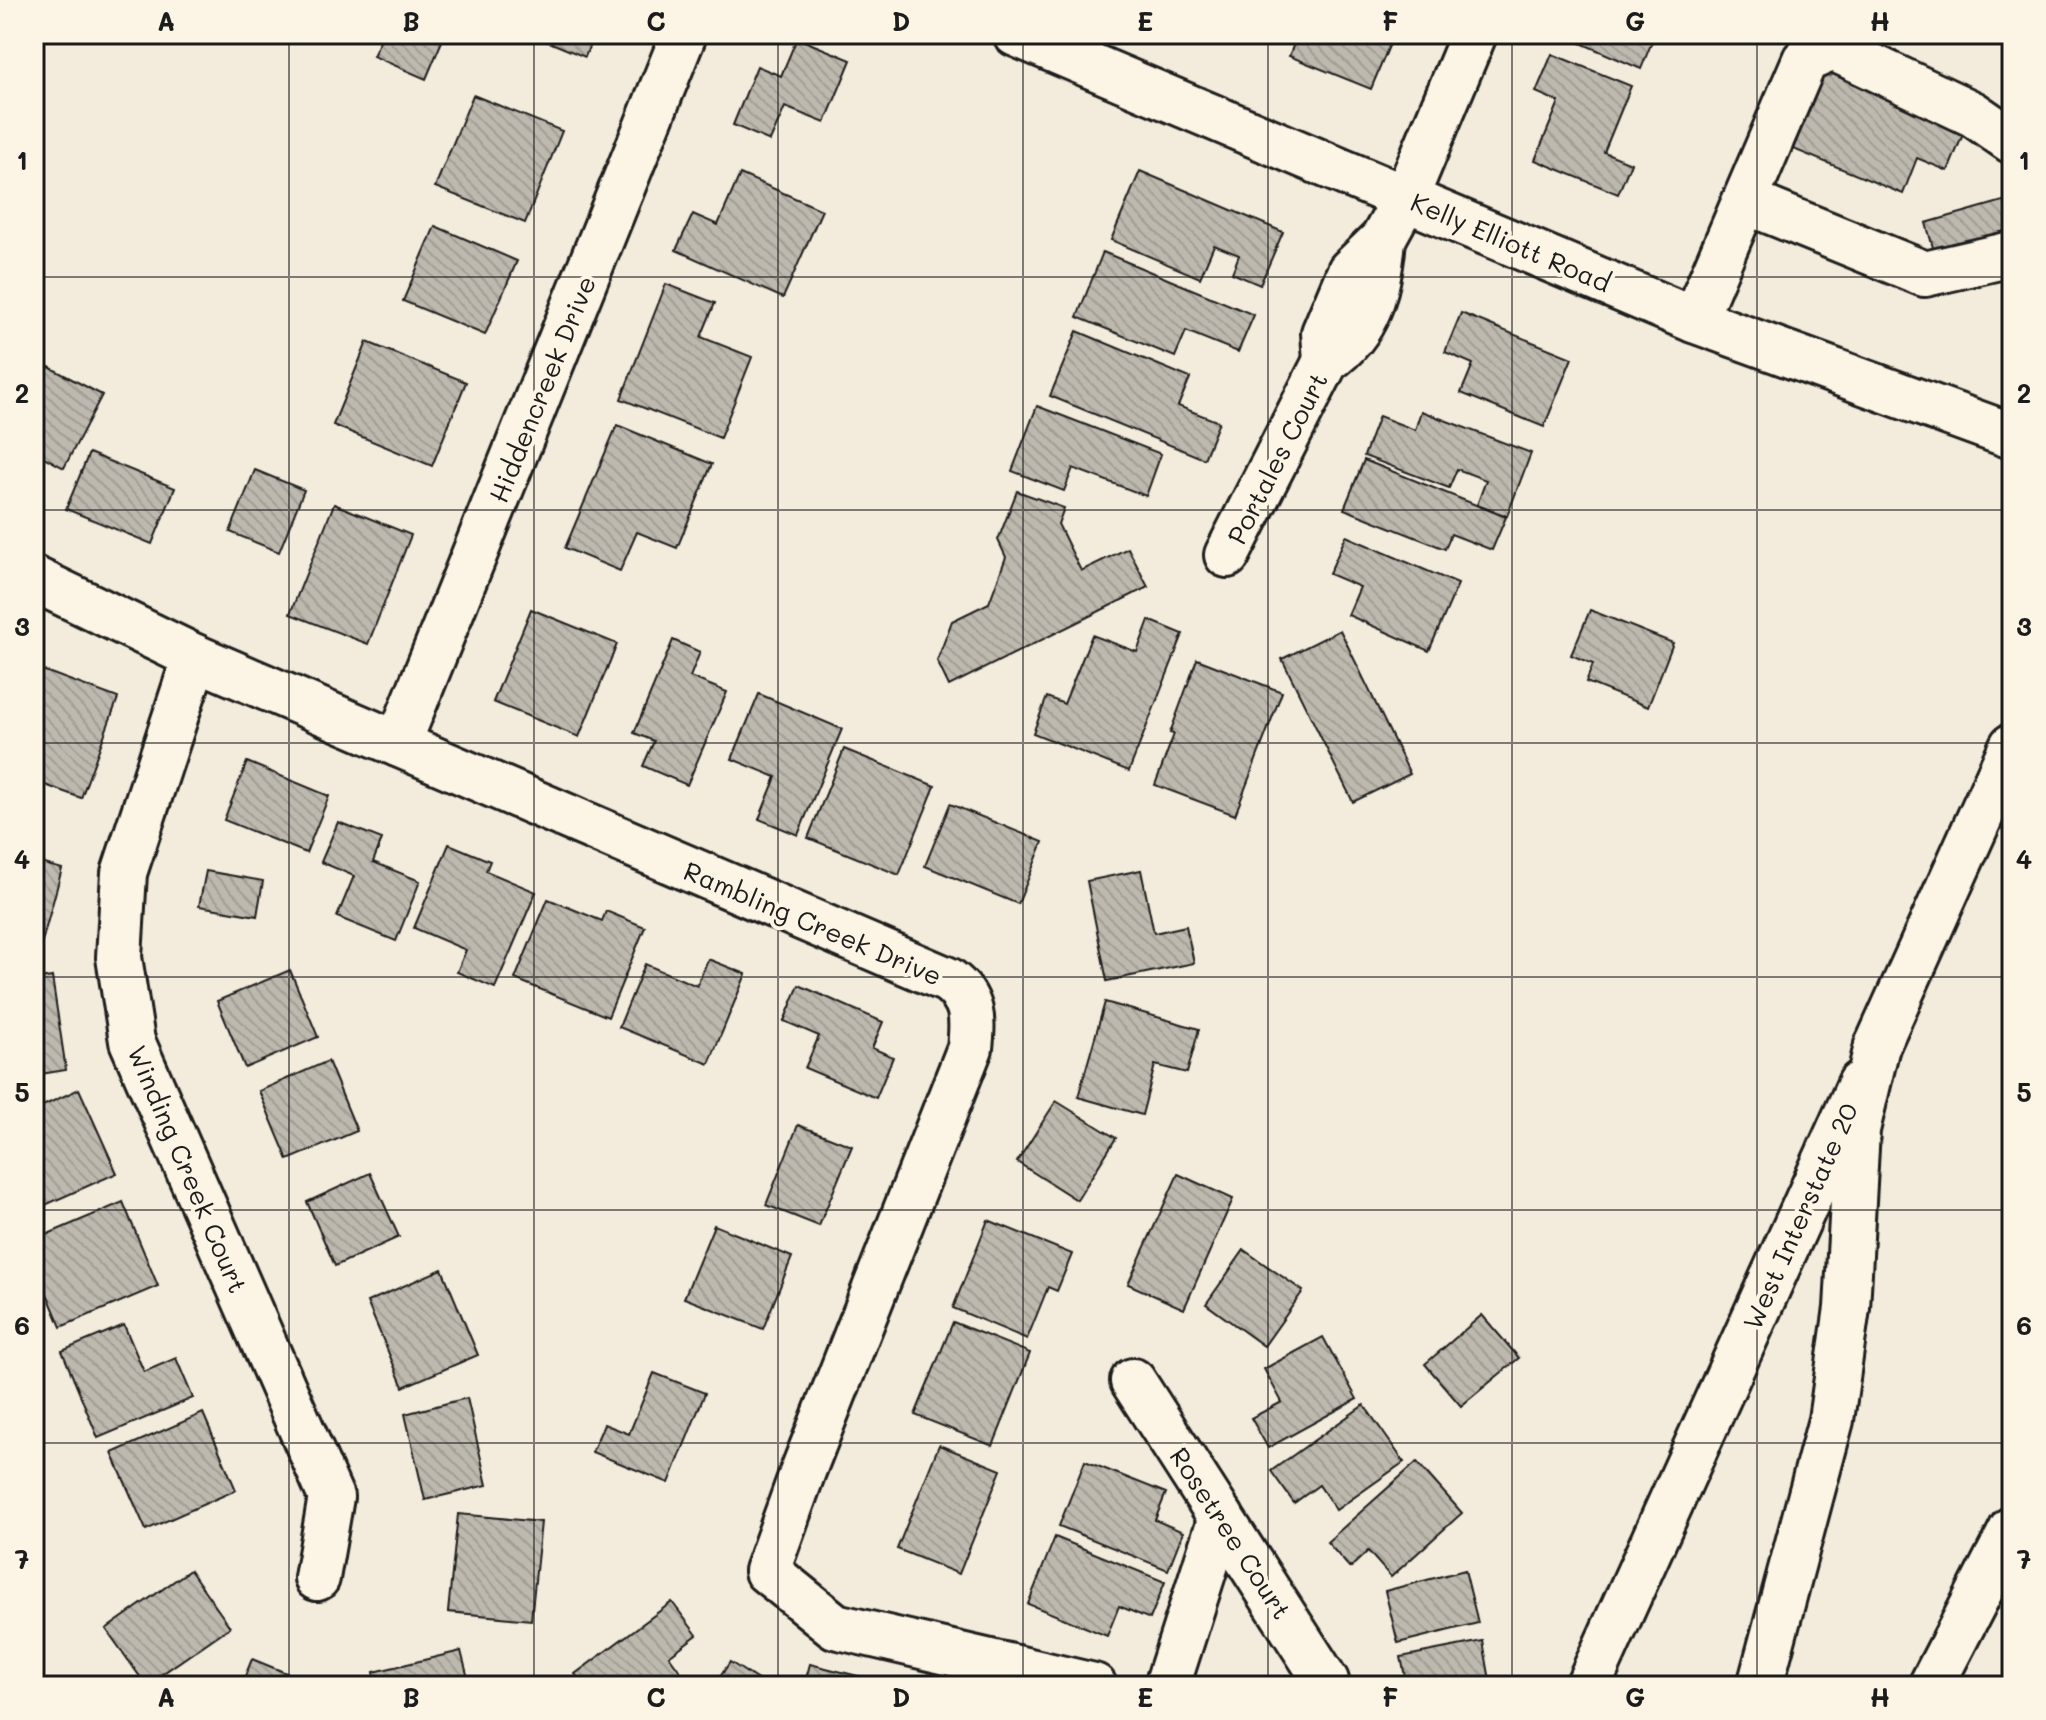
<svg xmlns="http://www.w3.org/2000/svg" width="2046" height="1720" viewBox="0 0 2046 1720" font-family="Mali,sans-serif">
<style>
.building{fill:url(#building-back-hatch);stroke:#1c1c1c;stroke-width:2}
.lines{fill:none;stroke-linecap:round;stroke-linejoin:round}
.minor-casing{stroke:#1c1c1c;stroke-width:50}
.major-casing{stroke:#1c1c1c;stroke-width:50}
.highway-casing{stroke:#1c1c1c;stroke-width:50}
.minor{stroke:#fcf5e5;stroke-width:44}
.major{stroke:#fcf5e5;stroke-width:44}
.highway{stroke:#fcf5e5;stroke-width:44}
.grid{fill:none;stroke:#1c1c1c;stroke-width:2;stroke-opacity:0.55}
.labels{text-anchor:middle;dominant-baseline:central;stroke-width:8;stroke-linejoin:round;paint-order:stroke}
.street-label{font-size:26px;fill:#1c1c1c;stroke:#fcf5e5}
.neatline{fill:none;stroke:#1c1c1c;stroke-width:3}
.grid-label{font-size:26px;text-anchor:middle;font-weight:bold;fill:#1c1c1c}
</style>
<defs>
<pattern id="building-back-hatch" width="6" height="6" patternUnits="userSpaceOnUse" patternTransform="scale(2)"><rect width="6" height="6" fill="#beb9ae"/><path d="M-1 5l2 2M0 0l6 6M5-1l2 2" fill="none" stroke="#a39e95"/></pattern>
</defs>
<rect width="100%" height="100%" fill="#f3ecdd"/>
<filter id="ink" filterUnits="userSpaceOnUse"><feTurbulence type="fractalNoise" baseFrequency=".0125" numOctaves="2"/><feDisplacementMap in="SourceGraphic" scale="16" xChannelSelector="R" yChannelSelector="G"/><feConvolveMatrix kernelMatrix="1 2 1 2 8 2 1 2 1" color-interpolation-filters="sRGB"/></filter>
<g filter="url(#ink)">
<g class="building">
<path d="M383,34H445L426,79L373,56Z"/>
<path d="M530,34H594L585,57Z"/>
<path d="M1298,34H1394L1371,89L1289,56Z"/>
<path d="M1560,34H1655L1641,69Z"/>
<path d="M797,38L851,60L825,123L785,107L770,141L733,125L757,66L781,76Z"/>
<path d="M1552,54L1631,86L1604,152L1631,163L1618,194L1535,160L1559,102L1536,92Z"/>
<path d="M1825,64L1968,122L1948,171L1917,158L1903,194L1791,148Z"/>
<path d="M473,95L562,131L525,223L435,187Z"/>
<path d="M1140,171L1283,232L1260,285L1232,273L1239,255L1214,245L1200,278L1111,240Z"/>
<path d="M740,174L822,210L783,298L676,250L693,214L718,225Z"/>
<path d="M2010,199L2012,229L1934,251L1926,223Z"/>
<path d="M435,226L517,261L485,335L403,301Z"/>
<path d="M1103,252L1254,315L1238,352L1186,331L1175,357L1077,317Z"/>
<path d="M666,284L715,303L701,337L752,357L720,438L621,399Z"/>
<path d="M1461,313L1572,358L1544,427L1461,393L1473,364L1445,352Z"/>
<path d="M1077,331L1190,378L1178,406L1219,422L1204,459L1050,396Z"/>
<path d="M367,342L466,382L432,466L333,425Z"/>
<path d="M34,359L102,395L64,468L34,452Z"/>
<path d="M1037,406L1161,454L1146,496L1073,468L1064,491L1012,471Z"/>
<path d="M1421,411L1531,453L1507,516L1477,505L1486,480L1457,469L1449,488L1364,456L1379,416L1415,430Z"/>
<path d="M617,425L712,464L677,548L637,532L620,571L565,548Z"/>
<path d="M89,453L175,488L152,544L66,509Z"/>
<path d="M1364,460L1506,517L1492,550L1451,534L1445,549L1344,509Z"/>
<path d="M255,470L304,490L279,552L230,532Z"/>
<path d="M1017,491L1064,508L1058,524L1081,571L1128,548L1148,587L949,686L937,661L952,621L989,603L1006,557L998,540Z"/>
<path d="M334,504L411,535L368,644L290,614Z"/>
<path d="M1346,536L1458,584L1429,651L1348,615L1360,587L1329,574Z"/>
<path d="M531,609L617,644L579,737L493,702Z"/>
<path d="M1590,610L1673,643L1648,707L1586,682L1593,664L1571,655Z"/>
<path d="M1149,620L1183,634L1129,771L1033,733L1047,697L1064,704L1092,635L1137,652Z"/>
<path d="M1340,630L1410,774L1353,802L1282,659Z"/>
<path d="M673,640L700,652L690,677L727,692L687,785L643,766L654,741L634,733Z"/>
<path d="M1197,659L1282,692L1235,815L1155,785L1174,734L1170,733Z"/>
<path d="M34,667L118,698L81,798L34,781Z"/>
<path d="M759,694L842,729L798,835L759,819L776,777L732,759Z"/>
<path d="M844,749L935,786L899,875L808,838Z"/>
<path d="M247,762L329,796L306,853L224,820Z"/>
<path d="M950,804L1043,842L1018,904L925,866Z"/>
<path d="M338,822L382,839L373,862L420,881L396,941L337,917L354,876L321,862Z"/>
<path d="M449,844L490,861L486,871L536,892L495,988L457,972L466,950L414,928Z"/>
<path d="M34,861L62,869L42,942L34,940Z"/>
<path d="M1141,870L1154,933L1186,926L1194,963L1107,981L1087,881Z"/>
<path d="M206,871L263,881L257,916L199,906Z"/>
<path d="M548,899L602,921L606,911L645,927L608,1017L515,979Z"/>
<path d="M708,959L746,974L709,1064L619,1027L645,964L697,986Z"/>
<path d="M290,970L318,1037L245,1068L217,1001Z"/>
<path d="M52,977L66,1070L34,1075V980Z"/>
<path d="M799,985L883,1022L872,1048L893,1057L876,1098L805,1068L819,1036L784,1021Z"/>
<path d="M1105,1002L1199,1029L1187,1073L1155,1065L1142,1115L1078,1097Z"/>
<path d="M328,1061L357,1131L288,1160L259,1091Z"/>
<path d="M79,1089L117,1173L34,1210V1110Z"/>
<path d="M1056,1101L1116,1138L1077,1200L1017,1162Z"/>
<path d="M798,1125L852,1146L819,1226L766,1205Z"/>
<path d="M370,1173L399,1237L335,1266L307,1202Z"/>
<path d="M1178,1174L1233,1199L1184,1309L1128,1284Z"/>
<path d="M123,1202L158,1286L61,1327L34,1263V1240Z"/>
<path d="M988,1220L1072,1254L1057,1291L1048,1287L1027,1339L953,1308Z"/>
<path d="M714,1225L792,1257L763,1329L684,1298Z"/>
<path d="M1244,1250L1303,1291L1264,1346L1206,1304Z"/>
<path d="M442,1269L478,1355L403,1387L367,1302Z"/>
<path d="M1482,1315L1519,1358L1461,1406L1425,1364Z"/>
<path d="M953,1322L1030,1353L993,1446L915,1415Z"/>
<path d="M124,1325L144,1372L176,1358L193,1398L98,1438L62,1351Z"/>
<path d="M1323,1337L1357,1399L1268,1448L1251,1418L1282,1402L1264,1369Z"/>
<path d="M654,1373L705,1393L669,1483L592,1452L604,1424L629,1434Z"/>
<path d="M467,1398L487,1485L425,1500L405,1414Z"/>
<path d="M1364,1405L1404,1462L1336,1510L1319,1485L1294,1503L1271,1471Z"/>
<path d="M203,1413L236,1490L146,1530L112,1453Z"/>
<path d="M939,1445L1001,1470L959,1574L897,1549Z"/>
<path d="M1085,1461L1166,1493L1155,1520L1183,1532L1168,1570L1059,1526Z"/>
<path d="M1417,1462L1462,1513L1391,1577L1368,1551L1350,1568L1327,1542Z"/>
<path d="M458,1514L541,1522L531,1620L448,1612Z"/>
<path d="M1055,1537L1165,1582L1150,1619L1119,1606L1107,1636L1028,1604Z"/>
<path d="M190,1570L230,1627L146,1685L106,1629Z"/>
<path d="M1465,1570L1478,1623L1398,1643L1385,1591Z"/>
<path d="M672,1602L697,1635L669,1656L685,1678L674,1686H584L575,1674Z"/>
<path d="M1483,1641L1491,1686H1407L1401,1657Z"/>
<path d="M461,1651L470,1686H377L374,1672Z"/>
<path d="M252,1659L318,1686H241Z"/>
<path d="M730,1662L767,1686H714Z"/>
<path d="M810,1664L866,1678L864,1686H804Z"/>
</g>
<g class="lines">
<g class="minor-casing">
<g id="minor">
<path d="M1016,34L1694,320L2012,436"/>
<path d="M1745,201L1925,274L2012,254"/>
<path d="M1694,320L1805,60L1833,48L1973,114L2012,141"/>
<path d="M1326,361L1324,333L1350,271L1383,239L1406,197L1474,34"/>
<path d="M1227,555L1326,361C1369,332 1379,288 1383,239"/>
<path d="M34,579L195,657L948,980C974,999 973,1019 970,1048L803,1471L767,1571L835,1626L1094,1686"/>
<path d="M195,657L124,873L119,957L132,1041L331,1497L317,1578"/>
<path d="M398,744L684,34"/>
<path d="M1133,1381L1326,1681V1686"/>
<path d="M1167,1686L1221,1517"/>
<path d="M1588,1686L1860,1084"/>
</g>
</g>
<g class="major-casing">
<path id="major" d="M1877,1046L2012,746"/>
</g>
<g class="highway-casing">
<g id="highway">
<path d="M1760,1686L1831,1420L1847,1308L1857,1130L1877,1046"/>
<path d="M1931,1686L2012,1529"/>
</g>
</g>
<use href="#minor" class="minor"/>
<use href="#major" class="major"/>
<use href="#highway" class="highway"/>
</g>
</g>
<path class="grid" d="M289,34V1686M534,34V1686M778,34V1686M1023,34V1686M1268,34V1686M1512,34V1686M1757,34V1686M34,277H2012M34,510H2012M34,743H2012M34,977H2012M34,1210H2012M34,1443H2012"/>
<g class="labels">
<g class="street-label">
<text transform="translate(1511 242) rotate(23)">Kelly Elliott Road</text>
<text transform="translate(542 389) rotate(-68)">Hiddencreek Drive</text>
<text transform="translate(1277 458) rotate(-63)">Portales Court</text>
<text transform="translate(813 923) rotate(23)">Rambling Creek Drive</text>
<text transform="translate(188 1169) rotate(67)">Winding Creek Court</text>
<text transform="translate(1800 1216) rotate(-66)">West Interstate 20</text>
<text transform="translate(1231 1533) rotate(57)">Rosetree Court</text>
</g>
</g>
<rect width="2046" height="1720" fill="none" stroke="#fcf5e5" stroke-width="88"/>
<rect x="44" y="44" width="1958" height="1632" class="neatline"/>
<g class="grid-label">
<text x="166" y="31">A</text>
<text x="411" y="31">B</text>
<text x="656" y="31">C</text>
<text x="901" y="31">D</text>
<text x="1145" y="31">E</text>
<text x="1390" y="31">F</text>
<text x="1635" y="31">G</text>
<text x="1880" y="31">H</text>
<text x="22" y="170">1</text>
<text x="2024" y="170">1</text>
<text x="22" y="403">2</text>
<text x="2024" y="403">2</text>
<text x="22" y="636">3</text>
<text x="2024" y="636">3</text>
<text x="22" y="869">4</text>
<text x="2024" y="869">4</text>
<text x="22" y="1102">5</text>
<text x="2024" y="1102">5</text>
<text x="22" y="1335">6</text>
<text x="2024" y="1335">6</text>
<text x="22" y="1569">7</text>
<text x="2024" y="1569">7</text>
<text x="166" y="1707">A</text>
<text x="411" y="1707">B</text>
<text x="656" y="1707">C</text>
<text x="901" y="1707">D</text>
<text x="1145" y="1707">E</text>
<text x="1390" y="1707">F</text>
<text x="1635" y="1707">G</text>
<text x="1880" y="1707">H</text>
</g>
</svg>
